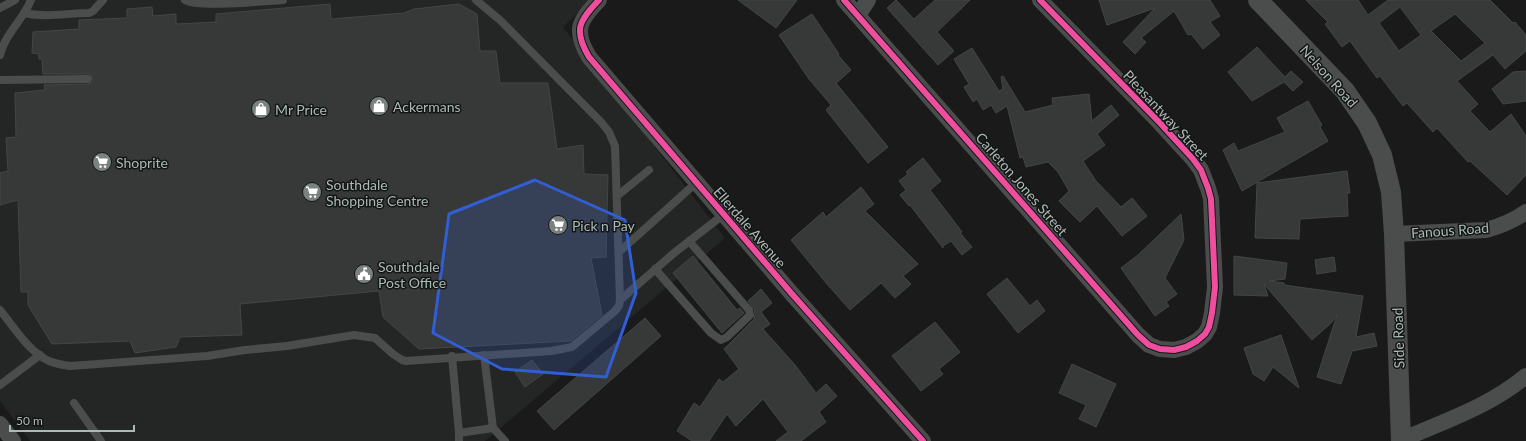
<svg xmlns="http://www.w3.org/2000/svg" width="1526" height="441" viewBox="0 0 1526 441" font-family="Lato,sans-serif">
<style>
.built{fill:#242626}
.building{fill:#373939;stroke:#424645;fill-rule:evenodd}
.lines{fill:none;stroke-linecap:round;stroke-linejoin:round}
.service{stroke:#4a4d4c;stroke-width:8}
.minor{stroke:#4a4d4c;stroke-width:16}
.tertiary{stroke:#4a4d4c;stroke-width:20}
.cycleway-casing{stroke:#141616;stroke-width:8}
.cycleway{stroke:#ef4d9e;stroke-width:6}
.marked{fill:#325ed3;fill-opacity:0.2;stroke:#325ed3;stroke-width:3;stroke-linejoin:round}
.labels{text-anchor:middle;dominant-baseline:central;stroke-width:3;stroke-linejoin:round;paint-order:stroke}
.street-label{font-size:14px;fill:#acbab5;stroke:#141616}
.poi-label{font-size:14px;fill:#acbab5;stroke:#141616;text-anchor:start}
</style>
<rect width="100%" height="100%" fill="#1a1a1a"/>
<path class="built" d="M0,0H591L563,27L725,238L485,441H30L0,401Z"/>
<g class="building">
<path d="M738,0H797L776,28Z"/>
<path d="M896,0L914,19L935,0H970L937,32L954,51L938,65L887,8Z"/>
<path d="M1099,0H1210L1220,16L1210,22L1220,35L1203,49L1191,34L1188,35L1174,11L1141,38L1146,42L1135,54L1123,42L1155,8L1107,25Z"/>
<path d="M1306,0H1358L1368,15L1388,0H1490L1513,23L1515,22L1526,35V51L1505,69L1493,55L1457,81L1478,104L1470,111L1490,132L1511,114L1526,136V175L1507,195L1470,161L1468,162L1437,128L1433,132L1407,103L1403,106L1380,76L1377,78L1350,41L1342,47L1325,24L1328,22ZM1400,7L1421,35L1399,51L1379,23ZM1455,14L1485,43L1461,61L1431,31Z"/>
<path d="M330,4L331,19L404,13L414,9L459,4L477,14L480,51H496L500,83H548L557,149L583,145L584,174L608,175L606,257L591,258L602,315L571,341L419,349L383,317L379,291L240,304L242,335L180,337L176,347L135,353L130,341L52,344L28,305V292H21L18,200L0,205V173L8,171L6,138L16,137L15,93L45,90L44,85L88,84L93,82V79L91,74H43L42,59H39V54L32,53L33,32L79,29V20L127,18V9L152,7L153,16L176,14V24L216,22V14Z"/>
<path d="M812,14L839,54L838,55L851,70L836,83L888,147L868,163L826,110L831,105L809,79L779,35Z"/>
<path d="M1257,47L1285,77L1291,71L1303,82L1293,91L1284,82L1252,101L1228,72Z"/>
<path d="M972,48L999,91L1003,89L1001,77L1003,76L1025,112L1053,105L1052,98L1089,94L1092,121L1111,105L1119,115L1097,134L1105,145L1083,161L1096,181L1121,207L1132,198L1147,216L1122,236L1097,206L1080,222L1059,201L1069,191L1058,172L1048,162L1026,167L1023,157L1020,158L1007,106L996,113L991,105L983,110L977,99L973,102L964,87L969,84L954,59Z"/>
<path d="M1526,71V101L1503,104L1492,89L1513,72Z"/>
<path d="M1308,101L1322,125L1320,127L1328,141L1242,191L1223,150L1234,143L1238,151L1285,132L1277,118Z"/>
<path d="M923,158L941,181L930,190L962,232L960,233L972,247L962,255L951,241L943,246V248L910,205L909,206L900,195L906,190L899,181L908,174L906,172Z"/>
<path d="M1347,171L1350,193H1347L1348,216L1300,219L1299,239L1255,238L1257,183Z"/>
<path d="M861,187L874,204L865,211L918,264L903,276L911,284L895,298L881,283L850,310L827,284L791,240L823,212L826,217Z"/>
<path d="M1181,214L1184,240L1165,278L1177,294L1166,302L1169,306L1155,316L1121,268L1138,255Z"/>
<path d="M693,256L737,310L740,308L744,313L722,333L673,273Z"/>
<path d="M1234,256L1287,263L1285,279L1269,281L1284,283V285L1363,296L1356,337L1374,333L1377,346L1352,351L1341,384L1317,377L1337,315L1331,323L1312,340L1264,284L1268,296L1234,295Z"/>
<path d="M1334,257L1336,271L1317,274L1315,260Z"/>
<path d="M1007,278L1030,306L1037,300L1045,311L1018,333L987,294Z"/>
<path d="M761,289L772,303L761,312L770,324L763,329L795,365L816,393L826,384L837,396L819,412L826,422L801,441H776L788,432L763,399L736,426L727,414L709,441H692L677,431L694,403L700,407L719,379L723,382L739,369L724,349L754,319L755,314L754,309L748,301Z"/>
<path d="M645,318L661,336L554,430L537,411Z"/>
<path d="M935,322L960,352L939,369L943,374L921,391L892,356Z"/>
<path d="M1281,335L1299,388L1273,367L1264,381L1253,374L1244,348Z"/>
<path d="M532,360L543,374L525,387L515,372Z"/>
<path d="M1072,364L1116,384L1096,427L1079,419L1086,405L1059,393Z"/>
</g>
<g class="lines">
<g class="service">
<path d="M185,0C199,8 264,1 283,0"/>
<path d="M0,8L15,0"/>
<path d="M24,13C46,18 67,13 89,13L93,11L103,0"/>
<path d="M0,55C5,34 23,20 31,0"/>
<path d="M0,80L88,79"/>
<path d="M617,196L649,170"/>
<path d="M619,252L696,183"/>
<path d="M655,269L711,333L721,340L727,337L750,315L749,310L689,241"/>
<path d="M620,300L674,253L723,215"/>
<path d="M0,310C14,327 28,351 49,361C56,364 63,365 70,366L207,356L245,350L287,346L354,335L375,338L393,354L402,360L406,361L551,351L572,347L615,311L619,306L620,300L615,146L609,132L601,122L501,21L476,0"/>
<path d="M484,355L493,428"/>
<path d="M452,356L459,433V441"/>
<path d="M0,385L40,355"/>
<path d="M74,403L101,441"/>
<path d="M493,428L505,441"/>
<path d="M459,433L493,428"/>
</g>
<g class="minor">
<path d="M599,0C579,21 573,30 589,57L792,294L923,441"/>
<path d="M844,0L1138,335L1149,345L1160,349L1174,350L1186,347L1197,341L1205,334L1209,327L1212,313L1215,287L1211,199L1208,188L1201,170L1193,159L1160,123L1040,0"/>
<path d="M858,15L868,0"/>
<path d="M1394,234L1486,230C1501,226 1513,221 1526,212"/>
<path d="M0,424L13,441"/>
<path d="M1399,441C1442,422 1489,407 1526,376"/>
</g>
<path class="tertiary" d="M1258,0L1345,91L1367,123L1382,155L1391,192L1394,234L1401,441"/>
<g class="cycleway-casing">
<g id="cycleway">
<path d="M599,0C579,21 573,30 589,57L792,294L923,441"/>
<path d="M844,0L1138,335L1149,345L1160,349L1174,350L1186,347L1197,341L1205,334L1209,327L1212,313L1215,287L1211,199L1208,188L1201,170L1193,159L1160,123L1040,0"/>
</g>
</g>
<use href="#cycleway" class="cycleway"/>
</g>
<path class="marked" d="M535,180L625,220L636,293L606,377L502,369L433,333L449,214Z"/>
<defs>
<g id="shop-disc" transform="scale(1)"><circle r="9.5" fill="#79827f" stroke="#141616"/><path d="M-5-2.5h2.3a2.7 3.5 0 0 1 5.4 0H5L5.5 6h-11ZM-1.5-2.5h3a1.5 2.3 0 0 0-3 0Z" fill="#fff"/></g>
<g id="supermarket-disc" transform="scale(1)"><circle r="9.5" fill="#79827f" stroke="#141616"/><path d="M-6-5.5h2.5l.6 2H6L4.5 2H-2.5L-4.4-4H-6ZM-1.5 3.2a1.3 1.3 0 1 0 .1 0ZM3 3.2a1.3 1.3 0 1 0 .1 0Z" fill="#fff"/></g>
<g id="civic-disc" transform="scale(1)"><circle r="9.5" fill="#79827f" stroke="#141616"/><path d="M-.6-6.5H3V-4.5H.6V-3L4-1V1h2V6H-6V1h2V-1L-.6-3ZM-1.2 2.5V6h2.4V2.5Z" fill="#fff"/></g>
</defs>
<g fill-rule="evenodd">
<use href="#shop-disc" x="379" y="106"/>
<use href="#shop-disc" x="261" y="109"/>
<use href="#supermarket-disc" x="102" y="162"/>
<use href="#supermarket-disc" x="312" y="192"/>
<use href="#supermarket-disc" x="558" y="225"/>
<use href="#civic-disc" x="364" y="274"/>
</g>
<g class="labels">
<g class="street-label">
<text transform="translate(1329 76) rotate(48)">Nelson Road</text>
<text transform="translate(1166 115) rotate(47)">Pleasantway Street</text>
<text transform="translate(1022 184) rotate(49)">Carleton Jones Street</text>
<text transform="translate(750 227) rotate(49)">Ellerdale Avenue</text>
<text transform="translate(1450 230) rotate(-4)">Fanous Road</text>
<text transform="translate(1398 338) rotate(-92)">Side Road</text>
</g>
<g class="poi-label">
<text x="393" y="106">Ackermans</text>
<text x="275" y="109">Mr Price</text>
<text x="116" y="162">Shoprite</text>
<text x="326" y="184">Southdale<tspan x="326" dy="16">Shopping Centre</tspan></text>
<text x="572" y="225">Pick n Pay</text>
<text x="378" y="266">Southdale<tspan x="378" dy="16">Post Office</tspan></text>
</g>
</g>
<path d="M10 425v6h124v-6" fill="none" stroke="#acbab5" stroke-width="2"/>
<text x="16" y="425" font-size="12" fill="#acbab5" stroke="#141616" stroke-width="3" paint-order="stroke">50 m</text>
</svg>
